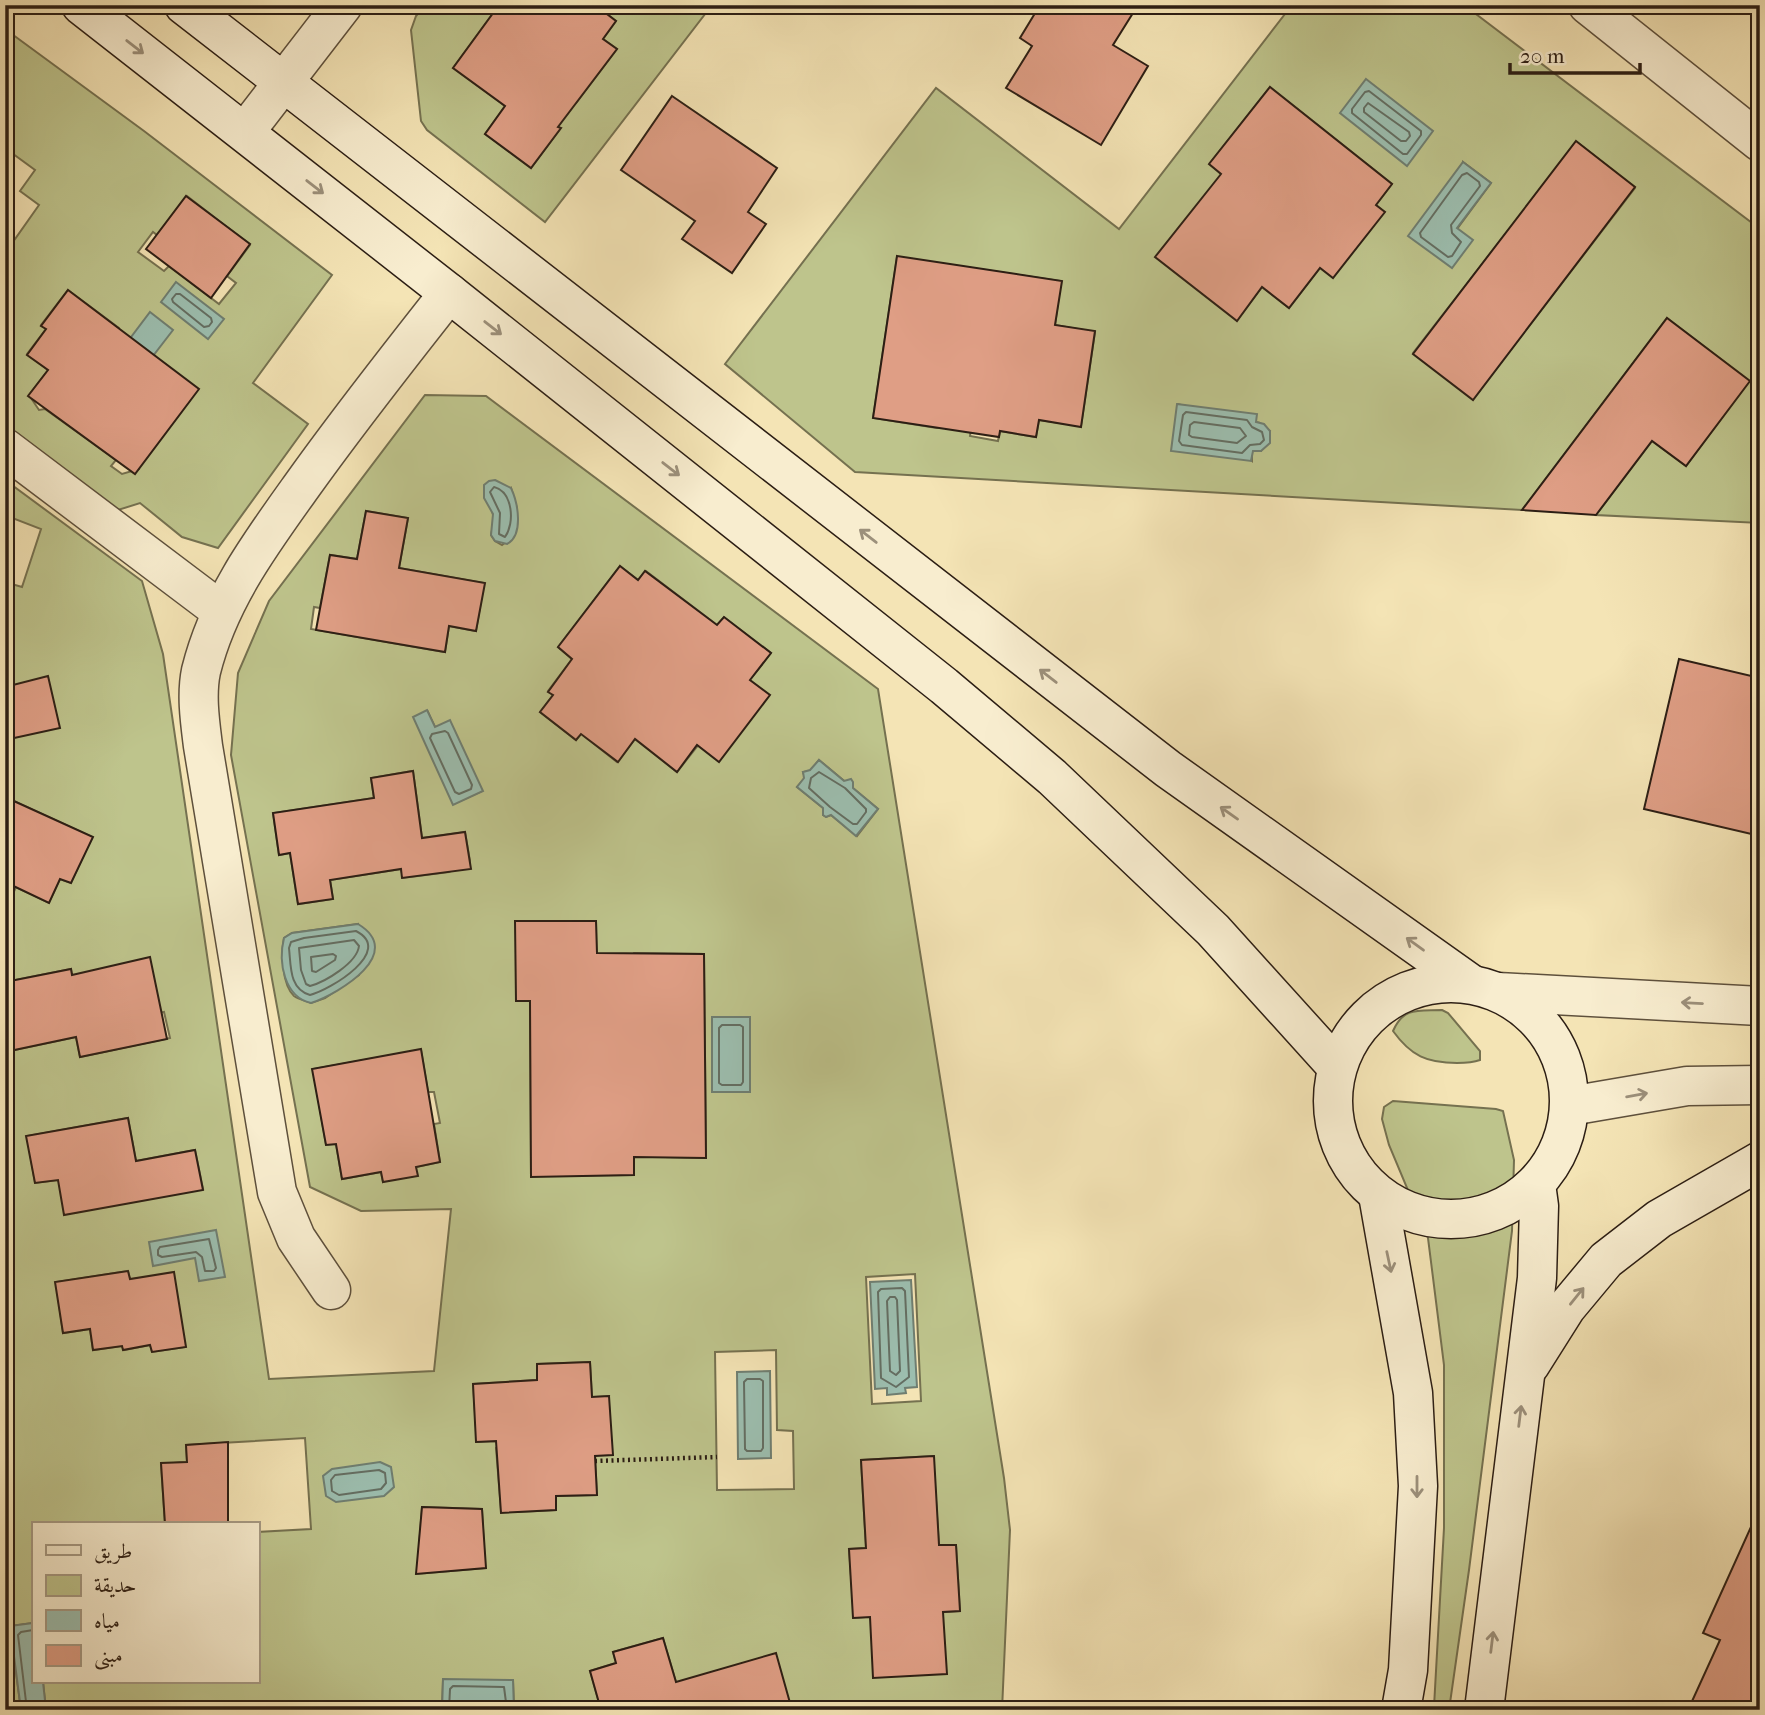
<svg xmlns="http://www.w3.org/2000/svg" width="1765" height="1715" viewBox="0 0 1765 1715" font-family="'IM FELL French Canon',Amiri,serif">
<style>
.green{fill:#bec48c;stroke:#757150;stroke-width:2;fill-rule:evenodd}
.water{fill:#9cbeaf;stroke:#6f7e71;stroke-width:2}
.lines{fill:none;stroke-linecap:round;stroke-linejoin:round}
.shore{stroke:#646e62;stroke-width:2}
.building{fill:#df9e85;stroke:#2c1e14;stroke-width:2}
.minor-casing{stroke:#5e503c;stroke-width:41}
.tertiary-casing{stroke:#5e503c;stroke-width:41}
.secondary-casing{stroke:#2c1e14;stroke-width:41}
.path{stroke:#2c1e14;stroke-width:4.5;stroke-dasharray:2 3.5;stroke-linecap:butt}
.minor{stroke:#f8edcf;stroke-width:38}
.tertiary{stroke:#f8edcf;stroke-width:38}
.secondary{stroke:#f8edcf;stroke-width:38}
.oneway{stroke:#9c907b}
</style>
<rect width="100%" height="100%" fill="#f4e4b5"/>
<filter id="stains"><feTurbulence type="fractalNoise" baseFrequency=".00286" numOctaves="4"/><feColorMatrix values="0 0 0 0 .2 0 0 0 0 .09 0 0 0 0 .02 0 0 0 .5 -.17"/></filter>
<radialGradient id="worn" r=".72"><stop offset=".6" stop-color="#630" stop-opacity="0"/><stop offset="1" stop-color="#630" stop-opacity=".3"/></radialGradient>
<g class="green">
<path d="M425,5H499L453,68L505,106L485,134L531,168L560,129L549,120L576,103L617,49L603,39L616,21L595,5H712L545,222L427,130L421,121L411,30L416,16Z"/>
<path d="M1292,5H1464L1760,229V523L1596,515L1652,441L1686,466L1749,381L1667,318L1522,510L855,472L725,364L936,88L1119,229ZM1270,87L1392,184L1376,205L1384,212L1320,268L1289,308L1262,287L1237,320L1221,174L1210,163ZM1577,142L1635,188L1473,399L1413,353ZM1463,162L1491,183L1457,229ZM897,257L1061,281L1055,325L1095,332L1081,426L1039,420L1036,437L1000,431L998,441L970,436L972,421L937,428L873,418ZM1177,404L1260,423L1270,431L1261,451H1252V461Z"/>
<path d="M5,29L144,131L332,275L253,383L308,424L218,548L182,537L140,503L118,510L5,424V232L15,239L39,205L20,191L35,170L5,148ZM187,196L250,245L227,276L236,283L219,304L169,266L164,271L138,252L153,232L157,235ZM68,290L119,328L139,469L122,474L111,466L116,460L45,409L39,410L29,395L48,370L27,354L46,329L41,325Z"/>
<path d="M425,395L486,396L878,689L1004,1478L1010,1530L1002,1710H780L676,1682L663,1638L613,1652L616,1663L590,1671L601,1710H514L513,1680H443L442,1710H280L172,1704V1710H46L43,1682H257V1532L311,1529L305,1438L186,1445L187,1462L161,1464L165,1524H33V1623L10,1626L21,1710H5V1333L9,1332L5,1305V1052L76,1037L80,1057L170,1038L164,1012L147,1015L75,991L71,969L5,982V893L12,896L16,887L49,903L60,879L71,883L92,837L5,797V582L22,587L41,529L7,516L13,500L5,497V480L142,581L163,654L269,1379L434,1371L451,1209L361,1211L310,1187L231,755L238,673L269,601ZM511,488L517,508L515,535L502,545L495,541L491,535L494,521L492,509ZM366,511L408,518L399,568L484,583L476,631L449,626L445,652L311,629L314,607L320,608L330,555L357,559ZM620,566L638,580L646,571L717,625L724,617L771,653L677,772L635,739L617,762L584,736L589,723L576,740L540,712L553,695L548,691L572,659L558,647ZM427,710L435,727L482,791L453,804ZM819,760L878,809L857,836L831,815L826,817L823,815V808L797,787L805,778L803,772L810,771ZM413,771L422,838L465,832L470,861L449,872L403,878L401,869L330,880L333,899L298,904L290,853L279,855L273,813L374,798L371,778ZM516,921H596L597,990L634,953L704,954L706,1158L665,1157L634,1146V1175L531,1176L530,1001L516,1000ZM358,924L359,975L325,998L311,1003C306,1001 298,999 294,996C282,985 281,953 284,938L292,933ZM421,1050L428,1092H434L440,1123L434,1124L440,1162L416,1167L383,1182L381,1172L342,1179L336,1144L326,1145L313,1069ZM128,1118L136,1161L195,1150L203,1189L58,1180L35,1183L27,1136ZM128,1271L130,1279L185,1347L152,1352L150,1345L124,1350L122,1346L93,1350L90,1329L63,1333L56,1282ZM915,1274L921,1401L872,1404L866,1277ZM776,1350L777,1430L793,1431L794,1489L717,1490L715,1352ZM590,1362L592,1397L609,1396L595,1456L597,1495L555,1496L556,1510L518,1512V1509L501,1510L496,1448L504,1441L477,1442L473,1384L537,1380V1364ZM933,1456L939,1545H956L960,1611L854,1618L849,1549L866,1548L861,1460ZM422,1507L482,1509L485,1568L417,1574Z"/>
<path d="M1442,1010L1448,1013L1480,1051V1060C1472,1063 1465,1063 1457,1063C1427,1063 1411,1056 1393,1031C1404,1006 1419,1011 1442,1010Z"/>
<path d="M1393,1101L1496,1109L1503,1111L1514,1160L1512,1231L1469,1570L1449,1710H1436L1434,1707L1444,1528V1365L1428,1238L1389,1145L1382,1119L1384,1107Z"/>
</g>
<g class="water">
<path d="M1366,79L1433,131L1407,166L1340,113Z"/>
<path d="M1463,162L1491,183L1457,228L1473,240L1452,268L1408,236Z"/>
<path d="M176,282L224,319L208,339L161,302Z"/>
<path d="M150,312L173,330L139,374L116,357Z"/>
<path d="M1177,404L1257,414L1256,422L1264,424L1270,431V443L1261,451H1253L1251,461L1171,451Z"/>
<path d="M495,480L511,488C518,503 524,535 507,544L495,541L491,535L493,514L484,498V485L489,481Z"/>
<path d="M427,710L435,727L450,720L483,791L453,805L413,717Z"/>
<path d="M819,760L844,781L851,779L853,782V788L878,809L856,836L831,815L826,817L823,815V808L797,787L804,778L803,772L810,770Z"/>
<path d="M358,924C406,953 340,993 311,1003C284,997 278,962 284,938L292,933Z"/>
<path d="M750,1017V1092H712V1017Z"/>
<path d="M216,1230L225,1277L199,1281L195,1258L153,1266L149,1242Z"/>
<path d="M911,1280L917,1387L905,1388L906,1393L887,1395V1388L875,1389L870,1282Z"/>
<path d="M770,1371L771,1458L738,1459L737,1372Z"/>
<path d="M380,1462L391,1467L394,1487L384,1496L336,1502L326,1496L323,1476L332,1469Z"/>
<path d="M33,1623V1682H43L46,1710H21L10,1626Z"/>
<path d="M443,1679L513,1680L514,1710H442Z"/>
</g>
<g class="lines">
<g class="shore">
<path d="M1369,91L1421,131V135L1407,154H1403L1352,113V109L1365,92Z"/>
<path d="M1368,103L1409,132L1410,136L1406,141H1401L1364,112V108Z"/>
<path d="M1467,173L1479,182L1480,186L1451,225L1452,233L1461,242L1452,256L1448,257L1421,237L1420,233L1462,175Z"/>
<path d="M176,294H180L211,318L212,322L209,326L204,327L173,302L172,299Z"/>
<path d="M1186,412L1247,420L1252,427L1262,432L1264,440L1260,444L1250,445L1242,453L1182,445L1179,441L1183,415Z"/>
<path d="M1194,422L1240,428L1246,436L1237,443L1192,437L1189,435L1190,425Z"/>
<path d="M494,487C513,492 515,523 505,537L499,534L500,513L490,492Z"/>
<path d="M445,731L448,733L472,785L471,789L459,794L455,792L430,738L432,734Z"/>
<path d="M819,772L845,788L866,809V812L857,824H853L830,807L809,788L811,778Z"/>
<path d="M356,931C395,951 330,990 310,995C289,989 291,966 289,948L291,942L304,938Z"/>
<path d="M354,940L359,946C357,963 325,982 310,986L306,984L301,970L299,948Z"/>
<path d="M333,954L336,956L335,960L316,972L312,971L311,957Z"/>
<path d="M722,1025H740L743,1027V1082L741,1085H722L719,1083V1028Z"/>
<path d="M209,1239L216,1268L214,1271H205L202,1257L196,1252L162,1257L158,1255V1250L160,1247Z"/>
<path d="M902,1288L905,1291L909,1377L896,1387L881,1378L878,1292L881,1289Z"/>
<path d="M890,1297H895L897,1300L900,1371L896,1375L890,1371L887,1301Z"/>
<path d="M747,1379H760L763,1381V1448L761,1451H747L745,1449L744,1382Z"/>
<path d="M379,1470L385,1473L386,1483L381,1489L339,1495L332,1491L331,1480L335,1475Z"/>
<path d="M27,1710L18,1635L21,1632L33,1630"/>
<path d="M449,1710L450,1689L453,1686L504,1687L507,1710"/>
</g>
</g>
<g class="building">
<path d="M499,5H595L616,21L603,39L617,49L558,127L561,128L531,168L485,134L505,106L453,68Z"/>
<path d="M1040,5H1138L1113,45L1148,66L1101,145L1006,88L1032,46L1020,38Z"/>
<path d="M1270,87L1392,184L1376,205L1385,212L1333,278L1320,268L1289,308L1262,287L1237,321L1155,257L1221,174L1209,164Z"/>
<path d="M672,96L777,168L748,212L766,224L732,273L682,239L695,221L621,170Z"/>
<path d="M1576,141L1635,187L1473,400L1413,354Z"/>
<path d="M186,196L250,244L211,298L146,249Z"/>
<path d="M897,256L1062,281L1055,325L1095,331L1081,427L1039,420L1036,437L1000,431L999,437L873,418Z"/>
<path d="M68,290L199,389L135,474L28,396L48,370L27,355L46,329L41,326Z"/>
<path d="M1667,318L1750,381L1686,466L1652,441L1596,515L1522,510Z"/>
<path d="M366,511L408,518L399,568L485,583L476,631L449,626L445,652L316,630L330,555L357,559Z"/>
<path d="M620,566L638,580L645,571L717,625L724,617L771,653L750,680L770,695L719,762L697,745L677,772L635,739L618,762L581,734L576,740L540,712L553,695L548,692L572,659L558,647Z"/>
<path d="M1679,659L1760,678V836L1644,809Z"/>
<path d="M48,676L60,728L5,740V687Z"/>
<path d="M413,771L422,838L465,832L471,869L402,878L401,869L330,880L333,899L298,904L290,853L279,855L273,813L374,798L371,778Z"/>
<path d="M5,797L93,837L71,883L60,879L49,903L5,882Z"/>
<path d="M515,921H596L597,953L704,954L706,1158L634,1157V1175L531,1177L530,1001H516Z"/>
<path d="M150,957L167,1039L80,1057L76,1037L5,1052V982L71,969L72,975Z"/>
<path d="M421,1049L440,1162L416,1167L418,1176L383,1182L381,1172L342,1179L336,1144L326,1145L312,1069Z"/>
<path d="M128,1118L136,1161L195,1150L203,1190L64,1215L58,1180L35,1183L26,1136Z"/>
<path d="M128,1271L130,1279L174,1272L186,1347L152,1352L150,1345L123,1350L122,1346L93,1350L90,1329L63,1333L55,1282Z"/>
<path d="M590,1362L592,1397L609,1396L613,1455L595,1456L597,1495L556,1496V1510L501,1513L496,1441L476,1442L473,1384L537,1380V1364Z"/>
<path d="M228,1442V1524H165L161,1463L187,1462L186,1445Z"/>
<path d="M934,1456L939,1545H956L960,1611L943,1612L947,1674L873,1678L870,1617L853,1618L849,1549L866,1548L861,1460Z"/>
<path d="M422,1507L482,1509L486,1568L416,1574Z"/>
<path d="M1760,1507V1710H1688L1720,1640L1703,1633Z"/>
<path d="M663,1638L676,1682L776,1653L792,1710H601L590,1671L616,1663L613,1652Z"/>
</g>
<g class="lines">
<g class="minor-casing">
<g id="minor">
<path d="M1588,5L1760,142"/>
<path d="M245,132L343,5"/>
<path d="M5,448L221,611"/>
<path d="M331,1290L296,1238L277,1192L203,746C200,722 196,695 201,671C219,598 263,540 306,480C352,416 400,355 449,293"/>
</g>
</g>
<g class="tertiary-casing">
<g id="tertiary">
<path d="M1498,992L1760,1006"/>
<path d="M1570,1106L1687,1086L1760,1085"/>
</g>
</g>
<g class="secondary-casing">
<g id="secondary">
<path d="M81,5L449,293L944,686L1052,777L1213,930L1336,1066"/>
<path d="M184,5L1168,769L1471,984"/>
<circle cx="1451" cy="1101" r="118"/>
<path d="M1378,1195L1413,1393L1418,1486L1408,1670L1401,1710"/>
<path d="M1530,1365L1566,1308L1606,1260L1659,1219L1760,1161"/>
<path d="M1484,1710L1537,1278L1539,1206L1536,1184"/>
</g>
</g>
<path class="path" d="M595,1461L717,1457"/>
<use href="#minor" class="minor"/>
<use href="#tertiary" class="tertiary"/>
<use href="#secondary" class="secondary"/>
</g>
<defs><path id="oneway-shaft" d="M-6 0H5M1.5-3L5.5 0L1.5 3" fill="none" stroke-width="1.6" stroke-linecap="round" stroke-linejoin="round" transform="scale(1.75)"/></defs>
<g class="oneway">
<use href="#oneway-shaft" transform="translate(135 47) rotate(38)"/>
<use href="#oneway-shaft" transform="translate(315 187) rotate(38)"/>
<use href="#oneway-shaft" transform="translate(493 328) rotate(38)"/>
<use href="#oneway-shaft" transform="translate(671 469) rotate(38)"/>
<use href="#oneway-shaft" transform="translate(868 536) rotate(-142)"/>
<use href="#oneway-shaft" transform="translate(1048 676) rotate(-142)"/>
<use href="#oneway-shaft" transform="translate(1229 813) rotate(-145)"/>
<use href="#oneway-shaft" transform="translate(1415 944) rotate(-144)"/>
<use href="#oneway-shaft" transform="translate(1692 1003) rotate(-177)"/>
<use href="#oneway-shaft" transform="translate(1637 1095) rotate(-10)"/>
<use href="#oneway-shaft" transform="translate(1389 1262) rotate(78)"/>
<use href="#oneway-shaft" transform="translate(1577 1296) rotate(-51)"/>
<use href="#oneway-shaft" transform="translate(1520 1416) rotate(-83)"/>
<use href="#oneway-shaft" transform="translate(1417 1487) rotate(90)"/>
<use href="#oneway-shaft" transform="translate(1492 1642) rotate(-83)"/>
</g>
<rect width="1765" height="1715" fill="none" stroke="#f4e4b5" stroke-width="28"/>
<rect x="7" y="7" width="1751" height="1701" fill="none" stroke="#2c1e14" stroke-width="3.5"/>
<rect x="14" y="14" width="1737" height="1687" fill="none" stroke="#2c1e14" stroke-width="2"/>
<rect x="32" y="1522" width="228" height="161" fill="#f8edcf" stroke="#a69a84" stroke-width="2"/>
<rect x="46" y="1545" width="35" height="10" fill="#f8edcf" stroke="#a69a84" stroke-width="2"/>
<text x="94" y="1558" font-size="21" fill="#2c1e14">طريق</text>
<rect x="46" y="1575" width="35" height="21" fill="#bec48c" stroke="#a69a84" stroke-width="2"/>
<text x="94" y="1592" font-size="21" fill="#2c1e14">حديقة</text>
<rect x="46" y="1610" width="35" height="21" fill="#9cbeaf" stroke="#a69a84" stroke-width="2"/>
<text x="94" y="1628" font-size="21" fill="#2c1e14">مياه</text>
<rect x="46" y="1645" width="35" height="21" fill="#df9e85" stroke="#a69a84" stroke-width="2"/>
<text x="94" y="1662" font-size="21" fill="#2c1e14">مبنى</text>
<path d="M1510 63v10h130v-10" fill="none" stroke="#2c1e14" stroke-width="3.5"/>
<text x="1520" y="63" font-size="21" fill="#2c1e14" stroke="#f8edcf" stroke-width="5" paint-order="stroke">20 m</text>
<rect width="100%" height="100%" filter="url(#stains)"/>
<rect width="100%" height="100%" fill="url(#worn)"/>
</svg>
